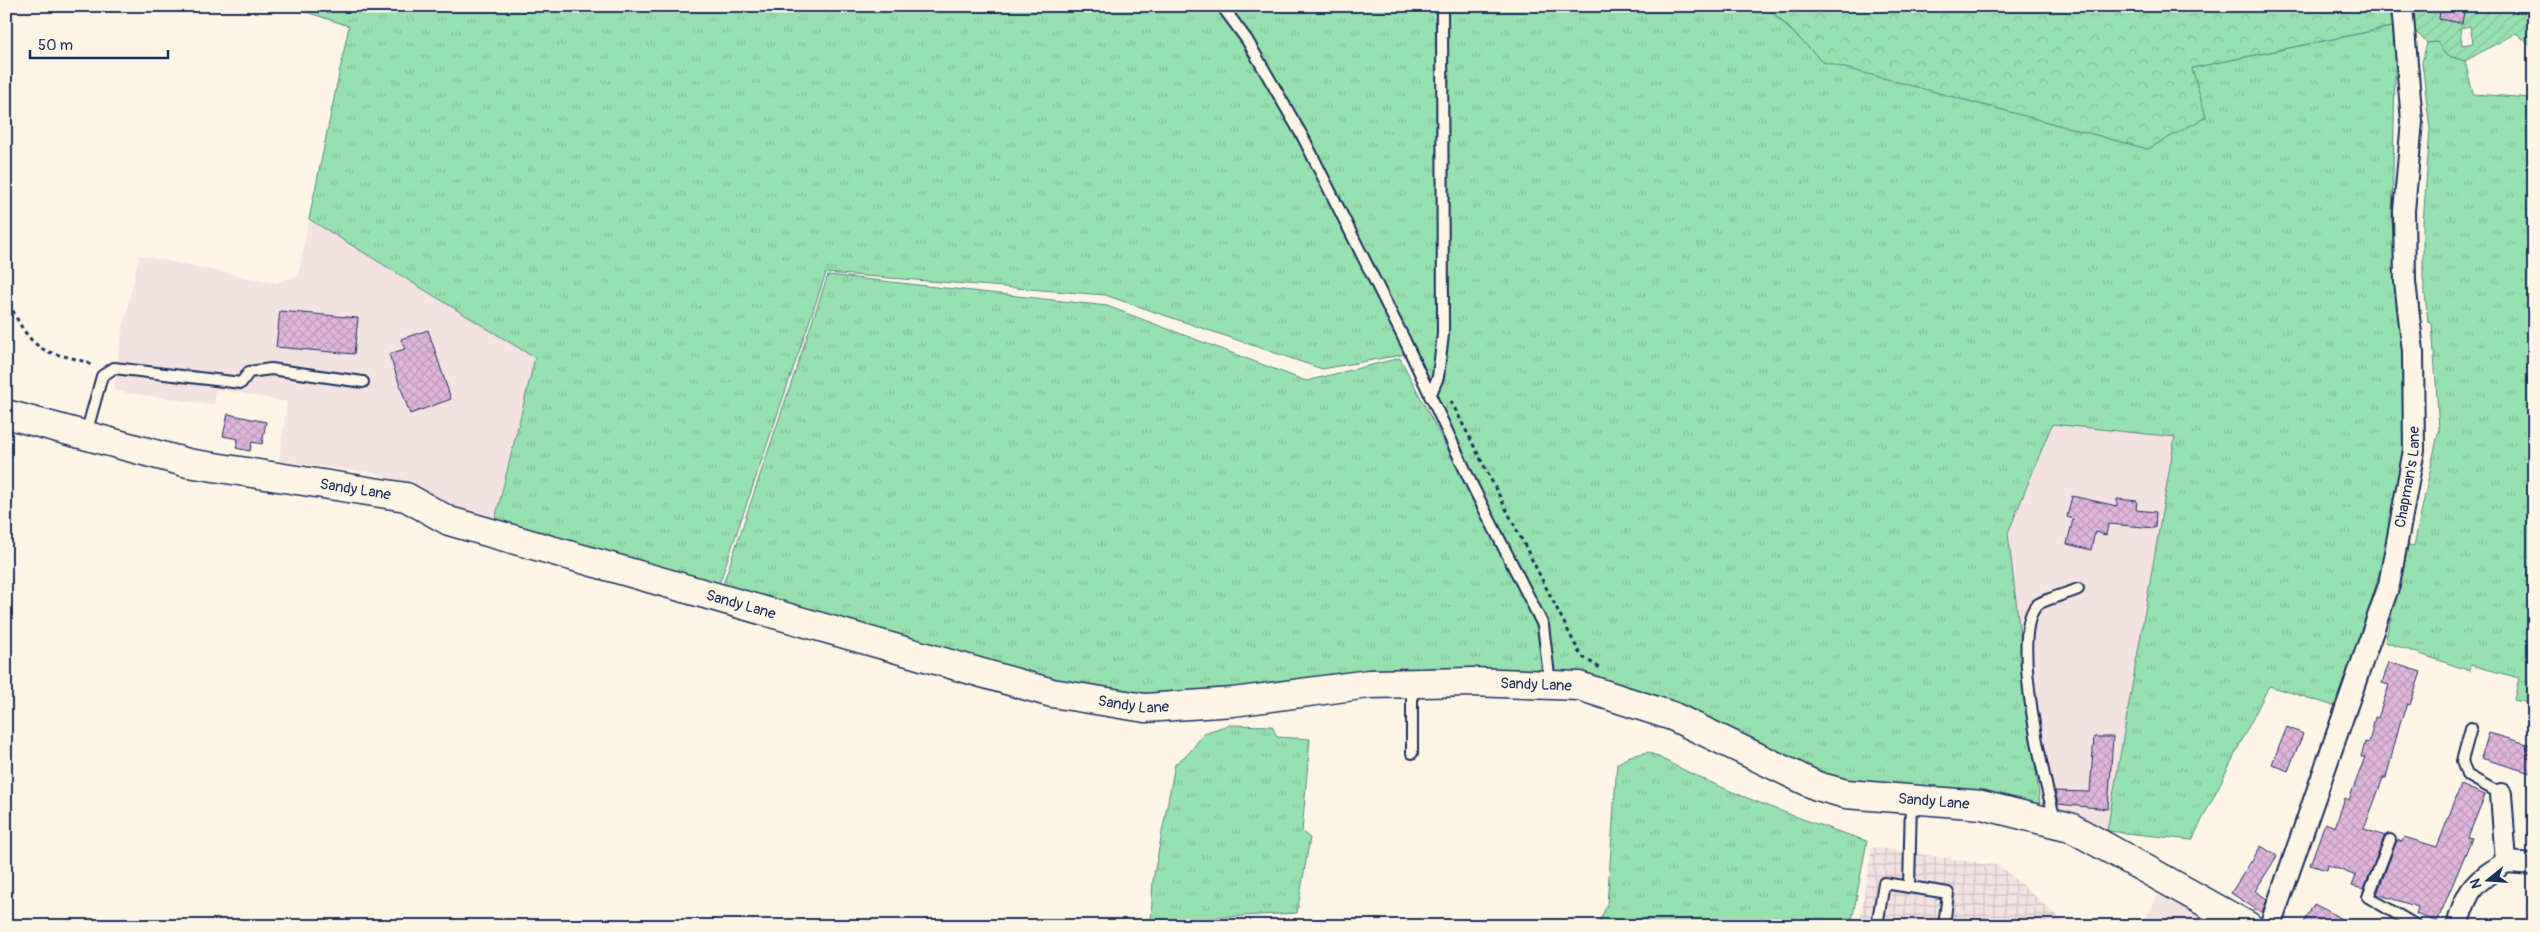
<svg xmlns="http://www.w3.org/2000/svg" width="2540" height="932" viewBox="0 0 2540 932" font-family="Pangolin,sans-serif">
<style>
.built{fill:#f3e2e2}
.industrial{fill:url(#industrial-grid)}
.grass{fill:url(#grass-tufts);stroke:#588786}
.forest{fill:url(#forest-crowns);stroke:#588786}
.garden{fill:url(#garden-furrows);stroke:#588786;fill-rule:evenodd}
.building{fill:url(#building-cross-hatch);stroke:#1b2f5e}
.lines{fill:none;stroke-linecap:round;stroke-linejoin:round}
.lane-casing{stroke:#1b2f5e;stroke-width:14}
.street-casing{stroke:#1b2f5e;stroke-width:24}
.secondary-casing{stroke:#1b2f5e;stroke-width:31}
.path{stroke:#1b2f5e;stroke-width:3;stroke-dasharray:4 4;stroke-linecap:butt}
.lane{stroke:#fcf5e5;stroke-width:10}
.street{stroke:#fcf5e5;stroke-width:20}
.secondary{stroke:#fcf5e5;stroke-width:28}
.labels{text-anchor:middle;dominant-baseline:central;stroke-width:5;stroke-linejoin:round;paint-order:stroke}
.street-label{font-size:15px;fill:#1b2f5e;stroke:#fcf5e5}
</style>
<defs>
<pattern id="industrial-grid" width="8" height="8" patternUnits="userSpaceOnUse" patternTransform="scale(1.25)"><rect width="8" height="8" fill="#f3e2e2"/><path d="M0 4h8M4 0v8" fill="none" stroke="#d0c2c4"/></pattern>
<pattern id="grass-tufts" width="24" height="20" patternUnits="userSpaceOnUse" patternTransform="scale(1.25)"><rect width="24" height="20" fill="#96dfaf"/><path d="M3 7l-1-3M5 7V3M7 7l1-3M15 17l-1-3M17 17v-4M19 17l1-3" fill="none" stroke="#81c099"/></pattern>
<pattern id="forest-crowns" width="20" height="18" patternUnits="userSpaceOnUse" patternTransform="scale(1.25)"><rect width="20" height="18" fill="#96dfaf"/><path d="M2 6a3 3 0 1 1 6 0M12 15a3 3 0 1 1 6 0" fill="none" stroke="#81c099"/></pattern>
<pattern id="garden-furrows" width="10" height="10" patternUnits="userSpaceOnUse" patternTransform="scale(1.25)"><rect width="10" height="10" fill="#96dfaf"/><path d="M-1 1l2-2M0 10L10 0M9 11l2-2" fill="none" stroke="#81c099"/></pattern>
<pattern id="building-cross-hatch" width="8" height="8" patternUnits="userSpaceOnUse" patternTransform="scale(1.25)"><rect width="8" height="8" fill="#dfb5db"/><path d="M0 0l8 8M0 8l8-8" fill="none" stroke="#bf9cbe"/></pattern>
</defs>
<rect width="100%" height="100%" fill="#fcf5e5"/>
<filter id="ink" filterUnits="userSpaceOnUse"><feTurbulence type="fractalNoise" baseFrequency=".02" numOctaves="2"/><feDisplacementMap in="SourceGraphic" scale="10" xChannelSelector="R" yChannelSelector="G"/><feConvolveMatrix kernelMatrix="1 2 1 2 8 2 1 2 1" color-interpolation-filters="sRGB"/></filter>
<g filter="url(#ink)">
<g class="built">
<path d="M309,219L535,358L494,524L376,473L279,461L287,402L217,389L214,405L114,391L119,347L139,255L276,283L298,275Z"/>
<path d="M2052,424L2176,437L2107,831L2040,805L2008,533Z"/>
<path d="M2158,895L2226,926H2142Z"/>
</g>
<path class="industrial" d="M1872,847L2000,866L2069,926H1859Z"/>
<g class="grass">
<path d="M288,6H1765L1824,62L2191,68L2396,26L2392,222L2414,450L2341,708L2269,686L2192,840L2107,831L2175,437L2052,424L2008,533L2040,805L1846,792L1553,678L1546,622L1412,353L1322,369L1105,295L826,273L716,593L494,524L535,358L309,219L349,26Z"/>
<path d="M2437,42L2446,55L2465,61L2473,94L2532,98L2534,50V704L2514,700L2519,678L2471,665L2470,671L2385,642L2408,545L2414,546L2439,429L2432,323L2428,322L2423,277V224L2430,129L2422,62L2427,43Z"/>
<path d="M828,275L1107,306L1306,381L1400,358L1539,625L1544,680L1145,706L719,596Z"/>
<path d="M1228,725L1272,726L1277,737L1310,739L1302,832L1310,838L1297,913L1151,921L1153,880L1175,764L1190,752L1204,733Z"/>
<path d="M1649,752C1719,790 1791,816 1867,841L1851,926H1597L1607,905L1617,764L1630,756Z"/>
</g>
<path class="forest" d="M1767,6H2389L2396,26L2192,68L2206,117L2148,149L1823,62Z"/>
<path class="garden" d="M2412,6H2441L2439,19L2462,23L2465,6H2534V49L2516,33L2465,61L2446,55L2437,42L2427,43L2414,30ZM2470,26L2473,43L2462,45L2460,28Z"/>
<g class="building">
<path d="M2441,6H2465L2462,23L2439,19Z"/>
<path d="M280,311L358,318L354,354L276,347Z"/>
<path d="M428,330L451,399L410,414L389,354L405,349L401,339Z"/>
<path d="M228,414L266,422L262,444L252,442L250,451L236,448L238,439L223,436Z"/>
<path d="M2072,496L2117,506V499L2137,501L2136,510L2156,512L2155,528L2108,524L2106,535L2095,532L2091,550L2067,544L2073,519L2067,517Z"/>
<path d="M2389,662L2421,672L2410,705L2407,704L2400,723L2386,778H2383L2364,829L2385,836L2364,889L2352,886L2356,876L2328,865L2327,870L2310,865L2325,823L2335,827L2345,798L2349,800L2365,757H2361L2365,742L2369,743L2375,717L2378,718L2389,685L2382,683Z"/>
<path d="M2287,727L2303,734L2288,771L2272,764Z"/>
<path d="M2489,733L2534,746V774L2481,758Z"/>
<path d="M2094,737H2113L2108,809L2058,804L2055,791L2090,792Z"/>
<path d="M2461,785L2485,795L2468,837L2472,838L2437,922L2416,914L2418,907L2377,894L2397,840L2402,842L2404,837L2437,847Z"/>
<path d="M2261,846L2277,856L2255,891L2267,899L2262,913L2231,893Z"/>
<path d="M2314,904L2328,911L2353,926H2302Z"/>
</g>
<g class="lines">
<g class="lane-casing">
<g id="lane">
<path d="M1222,6L1247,40L1304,139L1405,341L1473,487L1543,625L1550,684"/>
<path d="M1430,396L1438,377L1443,334L1442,6"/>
<path d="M86,434L102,376L114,368L241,383L249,372L271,369L363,382"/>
<path d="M2471,728L2462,761L2467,775L2501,794"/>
<path d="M1412,753V684"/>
<path d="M2055,820C2044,779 2010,638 2036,606C2041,600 2070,593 2078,589"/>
<path d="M2390,840L2368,897L2417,926"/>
<path d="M1909,887L1911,800"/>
<path d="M1877,926L1884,883L1948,893L1944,926"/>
</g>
</g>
<g class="street-casing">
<g id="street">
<path d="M2506,862L2534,864"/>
<path id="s1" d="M2270,926L2389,585L2414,450L2413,351L2405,282L2404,211L2412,121L2402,6"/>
<path d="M2457,926C2468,888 2473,883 2506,862L2501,794"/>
</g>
</g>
<g class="secondary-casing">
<g id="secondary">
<path id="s2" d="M6,414L188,463L406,497L449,521L1052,693L1145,708L1233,702L1369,684L1473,682L1579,686L1672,716L1817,786L1846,794L1982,805L2070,827L2248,926"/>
</g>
</g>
<g class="path">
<path d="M6,296C16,317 26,343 49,352C61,356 75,358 88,363L93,367"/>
<path d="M1451,401L1581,656L1600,668"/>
</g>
<use href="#lane" class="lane"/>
<use href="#street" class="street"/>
<use href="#secondary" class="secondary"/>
</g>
</g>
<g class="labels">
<g class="street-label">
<text stroke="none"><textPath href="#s1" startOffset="471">Chapman's Lane</textPath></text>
<text stroke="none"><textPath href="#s2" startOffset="358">Sandy Lane</textPath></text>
<text stroke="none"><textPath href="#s2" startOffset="762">Sandy Lane</textPath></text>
<text stroke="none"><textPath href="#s2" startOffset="1572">Sandy Lane</textPath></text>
<text stroke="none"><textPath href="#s2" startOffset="1168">Sandy Lane</textPath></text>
<text stroke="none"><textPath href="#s2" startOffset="1992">Sandy Lane</textPath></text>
</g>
</g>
<rect width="2540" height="932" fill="none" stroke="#fcf5e5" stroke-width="25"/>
<rect x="12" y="12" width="2515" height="907" fill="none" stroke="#1b2f5e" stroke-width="2" filter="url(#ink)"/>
<g transform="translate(2488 880) rotate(253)" stroke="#fcf5e5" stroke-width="4" paint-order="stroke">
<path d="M0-4L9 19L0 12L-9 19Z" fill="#1b2f5e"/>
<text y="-8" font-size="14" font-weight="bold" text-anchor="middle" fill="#1b2f5e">N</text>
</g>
<path d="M30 50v8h138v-8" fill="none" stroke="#1b2f5e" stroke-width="2.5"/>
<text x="38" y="50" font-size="15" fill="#1b2f5e" stroke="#fcf5e5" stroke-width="4" paint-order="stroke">50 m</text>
</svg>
